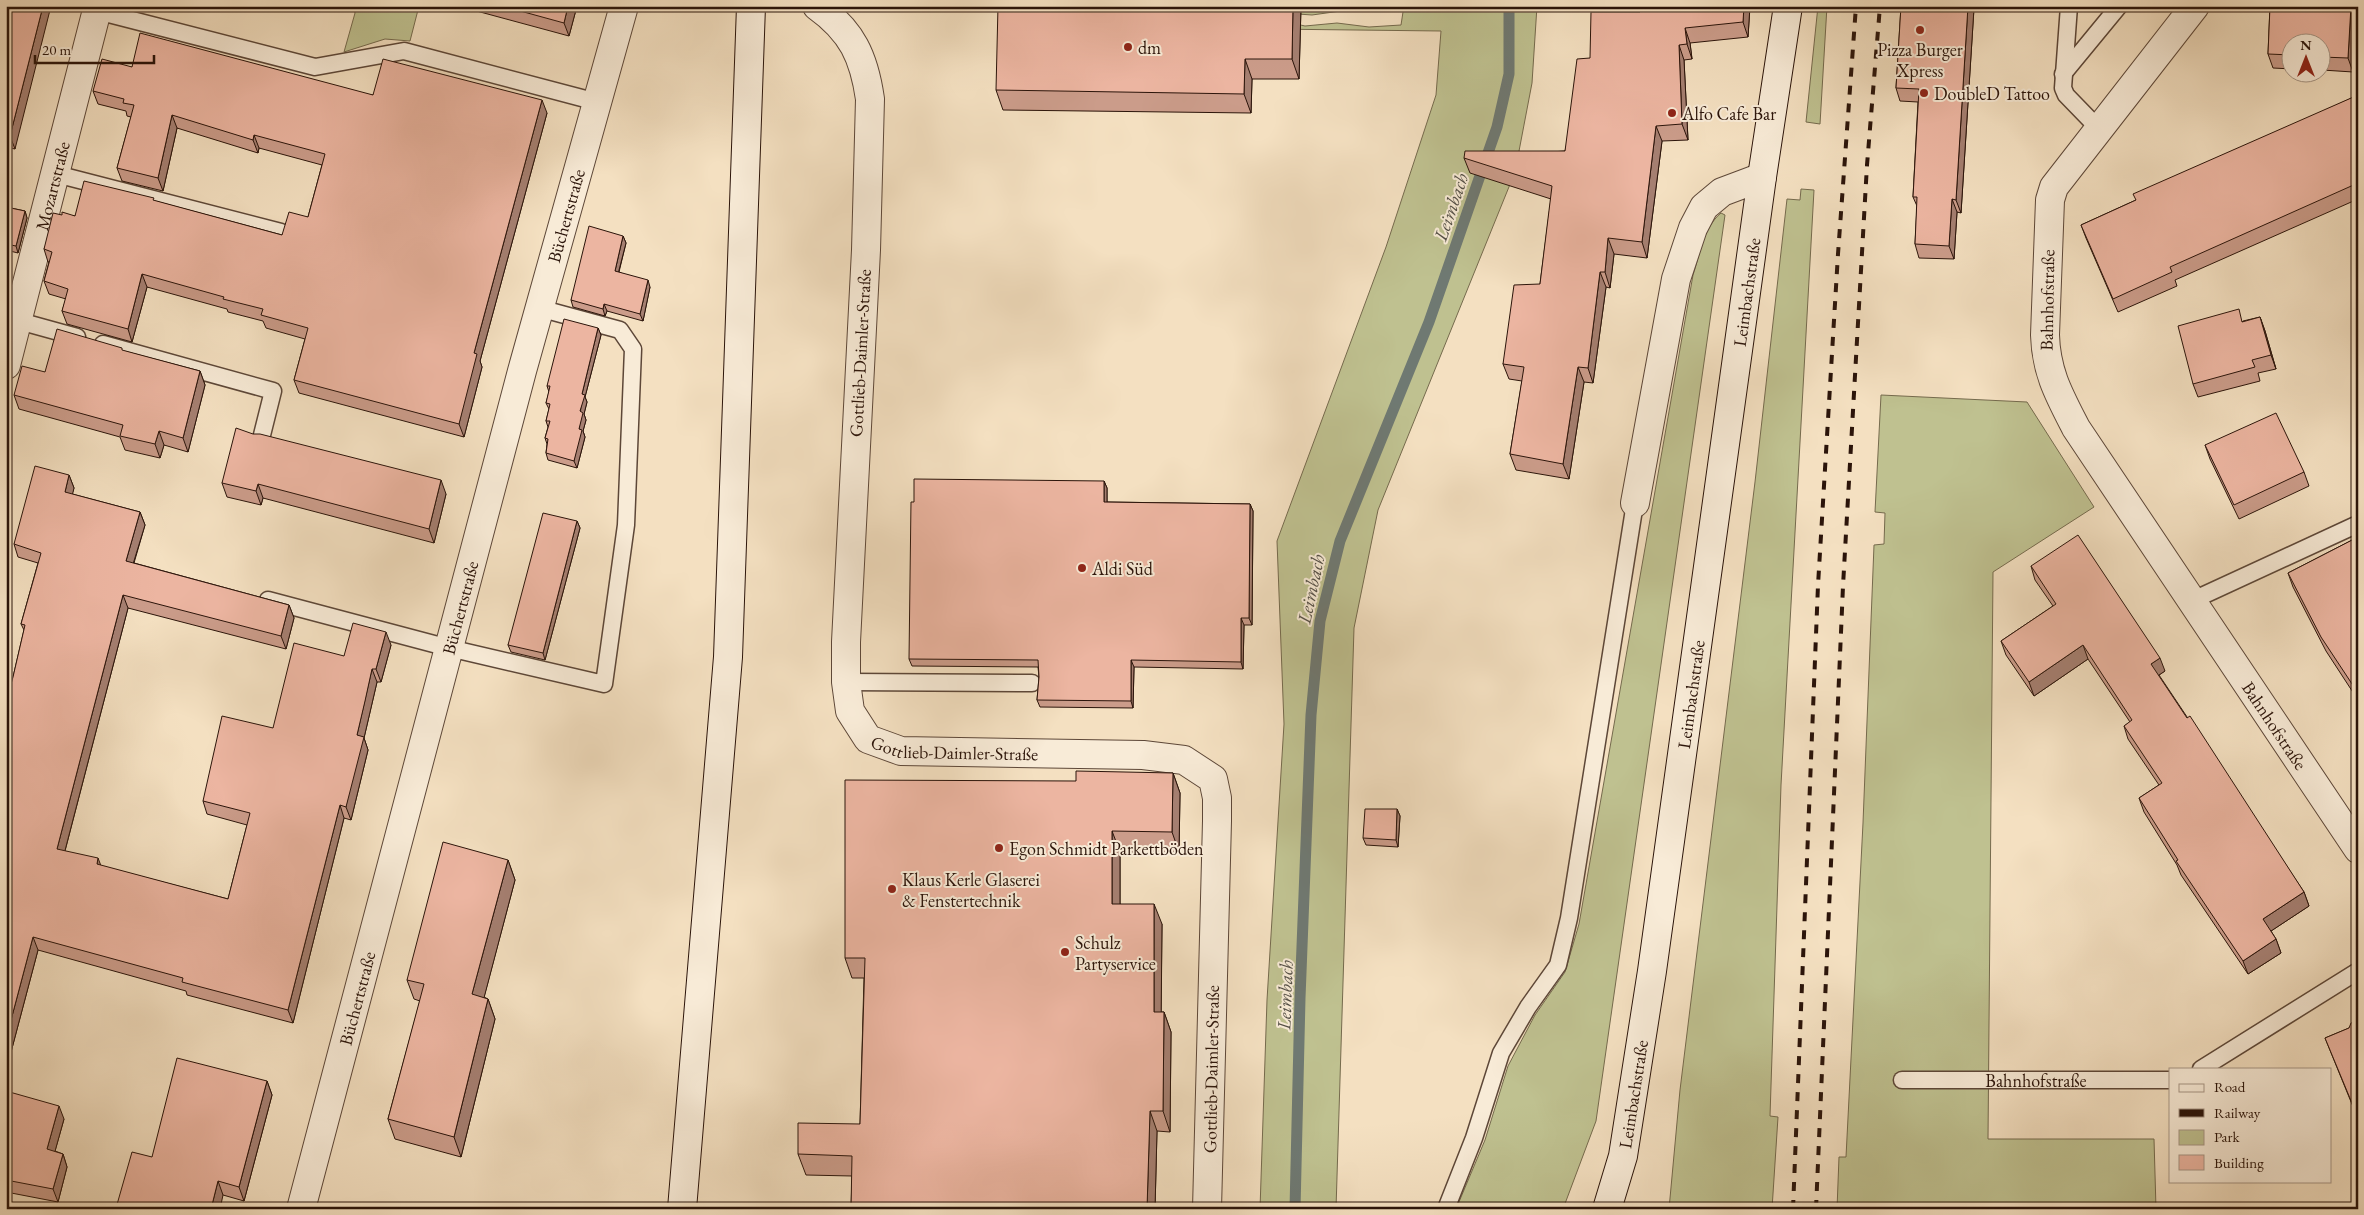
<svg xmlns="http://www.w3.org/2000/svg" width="2364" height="1215" viewBox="0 0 2364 1215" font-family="'EB Garamond',serif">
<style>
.green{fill:#bfc190;stroke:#756a4d}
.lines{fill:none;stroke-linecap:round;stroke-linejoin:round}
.stream{stroke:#6f7972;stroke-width:11}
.lane-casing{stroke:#5d4738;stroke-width:19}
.street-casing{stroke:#5d4738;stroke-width:30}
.secondary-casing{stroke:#2b140a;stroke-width:30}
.lane{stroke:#f8ebd7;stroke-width:16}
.street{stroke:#f8ebd7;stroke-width:28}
.secondary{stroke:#f8ebd7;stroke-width:28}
.rail{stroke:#2b140a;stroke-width:4;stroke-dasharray:9 9;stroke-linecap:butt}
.wall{fill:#cb9c8a;stroke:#2b140a}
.shaded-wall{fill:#a57f71;stroke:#2b140a}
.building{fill:#ecb5a1;stroke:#2b140a}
.poi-dot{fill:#8f2418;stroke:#f8ebd7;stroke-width:2}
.labels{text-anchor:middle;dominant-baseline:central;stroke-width:4;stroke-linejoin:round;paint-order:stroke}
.poi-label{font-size:18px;fill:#2b140a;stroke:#f8ebd7;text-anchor:start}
.street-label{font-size:18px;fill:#2b140a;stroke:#f8ebd7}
.water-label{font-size:19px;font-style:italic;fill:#534f47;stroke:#f8ebd7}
</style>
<rect width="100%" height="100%" fill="#f4e0c1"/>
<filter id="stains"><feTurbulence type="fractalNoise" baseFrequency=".004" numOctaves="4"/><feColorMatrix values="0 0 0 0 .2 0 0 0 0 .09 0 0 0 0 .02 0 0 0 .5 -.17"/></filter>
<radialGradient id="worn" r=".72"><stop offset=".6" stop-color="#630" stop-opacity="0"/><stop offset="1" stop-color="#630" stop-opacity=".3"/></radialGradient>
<g class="green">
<path d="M357,6H419L410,41L385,39L344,52Z"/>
<path d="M1288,6H1537L1532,83L1515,172L1378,510L1354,628L1336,1209H1260L1267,1000L1284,724L1277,541L1386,247L1436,95L1441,31L1269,29L1292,23L1305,26L1337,23L1369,27L1401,25L1403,12L1398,7L1362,8L1312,15L1298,14Z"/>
<path d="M1818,6H1827L1820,124L1806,122Z"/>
<path d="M1801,189L1814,190L1781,785L1770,1116L1778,1117L1772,1209H1669L1680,1090L1755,482L1787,199L1800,200Z"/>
<path d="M1721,213L1725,215L1596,1121L1563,1209H1456L1485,1140L1508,1066L1535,1015L1565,972L1579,924L1693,275C1700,254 1703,228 1721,213Z"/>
<path d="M1881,395L2027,402L2094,507L1993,572L1988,1139H2154L2156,1209H1837L1839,1157H1846L1863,823L1874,545L1884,544L1885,513L1875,512Z"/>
</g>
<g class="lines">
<path class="stream" d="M1295,1209L1300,998L1311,715L1320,621L1340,541L1429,322L1497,127L1509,74V6"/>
<g class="lane-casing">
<g id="lane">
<path d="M2069,6L2063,88L2066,95L2098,128"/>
<path d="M97,11L315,67L404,51L597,102"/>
<path d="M2063,74L2119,6"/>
<path d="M56,174L281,232"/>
<path d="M19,321L77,337"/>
<path d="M103,344L273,391L261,439"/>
<path d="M268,600L449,648L604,684L626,525L633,349L620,330L539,308"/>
<path d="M2191,601L2358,524"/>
<path d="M846,682L1032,683"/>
<path d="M2201,1069L2358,971"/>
<path id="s1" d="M1902,1080H2170"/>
<path d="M1446,1209L1474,1138L1501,1053L1528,1007L1558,965L1569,918L1635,503"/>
</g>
</g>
<g class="street-casing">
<g id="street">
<path id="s2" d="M817,6C852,31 864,57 870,99L866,250L846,642V682L850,711L868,739L901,751L1143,755L1184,760L1213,779L1217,798V821L1207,1209"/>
<path id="s3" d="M2195,6L2054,187L2050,200L2045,335C2046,372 2059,395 2076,428L2358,849"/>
<path id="s4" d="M6,365L98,6"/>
<path d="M1635,503L1676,279L1693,228L1704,207L1722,192L1762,177"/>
<path id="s5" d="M301,1209L522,371L624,6"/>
</g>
</g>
<g class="secondary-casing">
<g id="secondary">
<path d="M682,1209L728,657L751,6"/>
<path id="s6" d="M1607,1209L1623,1156L1652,971L1762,177L1788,6"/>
</g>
</g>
<use href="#lane" class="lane"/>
<use href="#street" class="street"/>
<use href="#secondary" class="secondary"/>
<g class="rail">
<path d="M1793,1209L1818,585L1838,254L1856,6"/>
<path d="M1816,1209L1843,586L1867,165L1880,6"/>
</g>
</g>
<g class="wall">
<path d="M6,6L15,149L6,147Z"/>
<path d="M319,6H357L355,12L343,8L342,11Z"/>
<path d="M458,6H577L569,36Z"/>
<path d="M1301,6L1299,79H1252L1251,113L1003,110L996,90Z"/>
<path d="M1750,6L1748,37L1690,43L1692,59L1684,60L1688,140L1662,141L1647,258L1614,254L1610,288L1606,287L1593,383L1584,382L1569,479L1516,470L1510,454L1522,381L1509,379L1503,364L1540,284L1551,199L1470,173L1464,158L1565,151L1590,58L1640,12Z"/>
<path d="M1901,6H1992V9L1974,8L1961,213L1957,212L1954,259L1919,258L1915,244L1917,206L1913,197L1918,102L1900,101L1896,88Z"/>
<path d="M2270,6H2358V10H2356L2353,72L2322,70V42H2292V69L2273,68L2268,54Z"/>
<path d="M132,67L373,95L547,113L480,361L482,367L464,437L299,393L294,380L305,339L266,328L263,321L228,312L227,309L147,287L132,342L67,324L62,311L66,299L49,294L44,281L49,262H48L44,249L62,215L75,216L155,201L282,235L308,217L322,165L259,148L258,153L177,128L163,191L122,181L117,168L131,117L127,116L126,111L98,104L93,91Z"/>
<path d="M2358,95V199L2175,280L2177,286L2118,312L2086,238L2081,225L2136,200Z"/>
<path d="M6,207L25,211L27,218L18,253L6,250Z"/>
<path d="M623,236L626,243L619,272L650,287L643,321L607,311L605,316L573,307L571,300Z"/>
<path d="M2260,317L2265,331L2276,369L2258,373L2260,381L2198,397L2193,384L2243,321Z"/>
<path d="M598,328L601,335L585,397L587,402L584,414L586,420L583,431L585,437L577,468L548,460L546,453L547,444L545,438L548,427L546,421L549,409L546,403L549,392L547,386Z"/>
<path d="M124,351L200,371L205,385L188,452L164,445L160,458L125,450L120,437L19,409L14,395L45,372Z"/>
<path d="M253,434L446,494L434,543L263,498L261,505L227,497L222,483Z"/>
<path d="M2205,445L2304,472L2309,486L2239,519L2210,459Z"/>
<path d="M69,475L74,488L72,494L140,512L145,525L134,563L289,605L294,618L286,649L128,608L65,851L101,866L228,899L247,825L207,814L203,801L273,728L344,656L391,645L381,682H377L364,738L368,750L351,820L344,818L293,1023L187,995L186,991L38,950L6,1071L13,677L24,630L21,624L38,563L18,557L14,544Z"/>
<path d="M1104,481L1107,488V502L1250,504L1253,511L1252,625H1244L1243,669L1134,667L1133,708L1040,707L1037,700L1039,677L1038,667L912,666L909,659Z"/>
<path d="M577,521L580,528L545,660L511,652L508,645Z"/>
<path d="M2358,537V700L2326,651L2293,587L2288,573Z"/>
<path d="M2031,566L2165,671L2159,675L2304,892L2309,906L2271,931L2276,939L2281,953L2248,974L2181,875L2177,865L2144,812L2139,798L2159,785L2128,739L2124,726L2130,722L2088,659L2034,696L2006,655L2001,641L2053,606L2035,580Z"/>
<path d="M1173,773L1180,793L1179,852H1120V904L1162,924L1161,1012H1164L1171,1032L1170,1132L1157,1131L1155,1209H851L852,1176L806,1175L798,1154L860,1124L864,978H852L845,958L1076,781Z"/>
<path d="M1397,809L1400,816L1398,847L1366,845L1363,838Z"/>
<path d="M508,860L515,880L484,997L488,999L495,1019L461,1157L395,1139L388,1119L420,1001L414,999L407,980Z"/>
<path d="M2358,1020V1119L2325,1038L2349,1028Z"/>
<path d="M267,1081L272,1095L244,1201L223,1195L152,1157Z"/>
<path d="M6,1091L64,1119L55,1151L63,1154L67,1167L58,1202L6,1192Z"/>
</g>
<g class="shaded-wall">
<path d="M43,6H51L15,149L10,136Z"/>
<path d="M353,6H357L355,12Z"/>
<path d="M568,6H577L569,36L564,23Z"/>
<path d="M1293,6H1301L1299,79L1292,59Z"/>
<path d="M1744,6H1750L1748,37L1743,22Z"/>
<path d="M1968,6H1973L1974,8L1961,213L1956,200Z"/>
<path d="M2351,6H2355L2356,10L2353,72L2348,58Z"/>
<path d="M1685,28L1690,43L1692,59L1687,44Z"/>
<path d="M1679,45L1684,60L1688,140L1682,124Z"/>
<path d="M1245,59L1252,79L1251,113L1244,94Z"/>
<path d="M542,100L547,113L480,361L482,367L464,437L459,424L474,353Z"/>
<path d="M172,115L177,128L163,191L158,178Z"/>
<path d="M1656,126L1662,141L1647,258L1642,242Z"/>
<path d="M254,135L259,148L258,153L253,140Z"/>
<path d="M1952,199L1957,212L1954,259L1949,246Z"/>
<path d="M25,211L27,218L18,253L16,246Z"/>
<path d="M623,236L626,243L617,278L615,271Z"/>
<path d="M1608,238L1614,254L1610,288L1605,272Z"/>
<path d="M1600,272L1606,287L1593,383L1588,368Z"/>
<path d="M142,274L147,287L132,342L128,329Z"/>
<path d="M648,280L650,287L643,321L640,314Z"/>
<path d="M604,304L607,311L605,316L603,309Z"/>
<path d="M2260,317L2265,331L2276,369L2271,355Z"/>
<path d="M598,328L601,335L585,397L587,402L584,414L586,420L583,431L585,437L577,468L574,461L579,429L582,394Z"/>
<path d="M1578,367L1584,382L1569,479L1563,464Z"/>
<path d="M200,371L205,385L188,452L183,438Z"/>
<path d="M159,431L164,445L160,458L155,444Z"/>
<path d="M69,475L74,488L70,505L65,492Z"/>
<path d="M441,480L446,494L434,543L429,529Z"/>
<path d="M1104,481L1107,488V509L1104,502Z"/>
<path d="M258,484L263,498L261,505L256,491Z"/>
<path d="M1250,504L1253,511L1252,625L1249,618Z"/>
<path d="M140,512L145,525L130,574L126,561Z"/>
<path d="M577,521L580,528L545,660L543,653Z"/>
<path d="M123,595L128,608L62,862L57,849Z"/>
<path d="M289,605L294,618L286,649L281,636Z"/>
<path d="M1241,618L1244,625L1243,669L1241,662Z"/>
<path d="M386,632L391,645L381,682L376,669Z"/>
<path d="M2083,645L2088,659L2034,696L2029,682Z"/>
<path d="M2160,658L2165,671L2156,677L2151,664Z"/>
<path d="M1131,660L1134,667L1133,708L1131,701Z"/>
<path d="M372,669L377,682L364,738L368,750L351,820L346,807L357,735Z"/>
<path d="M1173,773L1180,793L1179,852L1172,832Z"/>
<path d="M340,805L344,818L293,1023L288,1010Z"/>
<path d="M1397,809L1400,816L1398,847L1396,840Z"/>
<path d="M1112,831L1120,852V924L1112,904Z"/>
<path d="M98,858L103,871L97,864Z"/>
<path d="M508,860L515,880L480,1013L472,994Z"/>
<path d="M2304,892L2309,906L2268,933L2263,919Z"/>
<path d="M1154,904L1162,924L1161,1032L1154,1012Z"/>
<path d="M33,937L38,950L6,1071V1039Z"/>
<path d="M2276,939L2281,953L2248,974L2243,961Z"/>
<path d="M488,999L495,1019L461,1157L454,1137Z"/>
<path d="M1164,1012L1171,1032L1170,1132L1163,1111Z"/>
<path d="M267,1081L272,1095L244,1201L239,1187Z"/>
<path d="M59,1106L64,1119L52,1162L47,1149Z"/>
<path d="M1150,1111L1157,1131L1155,1209H1147Z"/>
<path d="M63,1154L67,1167L58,1202L53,1189Z"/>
<path d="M218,1181L223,1195L220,1209H211Z"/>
</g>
<g class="building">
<path d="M6,6H43L10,136L6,135Z"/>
<path d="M502,6H568L564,23Z"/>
<path d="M998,6H1293L1292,59H1245L1244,94L996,90Z"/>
<path d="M1640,6H1744L1743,22L1685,28L1687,44L1679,45L1682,124L1656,126L1642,242L1608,238L1605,272H1600L1588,368L1578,367L1563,464L1510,454L1524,367L1503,364L1514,285L1540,284L1552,186L1464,158L1465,151H1565L1577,59L1590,58L1591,12H1640Z"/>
<path d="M1901,6H1968L1956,200L1952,199L1949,246L1915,244L1917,197H1913L1919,89L1896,88Z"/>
<path d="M2270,6H2351L2348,58L2322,57V42H2292V55L2268,54Z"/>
<path d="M140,33L373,95L383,59L542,100L474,353L477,354L459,424L294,380L308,328L261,315L263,309L223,299L224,297L142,274L128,329L62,311L68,289L44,281L52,252L44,249L53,213L62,215V212L75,216L84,181L154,198L153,200L282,235L289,212L308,217L325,154L254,135L253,140L172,115L158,178L117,168L134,105L123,103L124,99L93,91L102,59L132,67Z"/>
<path d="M2358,95V183L2170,267L2172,272L2113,299L2081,225L2136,200L2133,194Z"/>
<path d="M6,207L25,211L16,246L6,244Z"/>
<path d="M589,226L623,236L615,271L648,280L640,314L604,304L603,309L571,300Z"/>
<path d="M2239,309L2242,322L2260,317L2271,355L2252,360L2255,367L2193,384L2178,326Z"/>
<path d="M564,319L598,328L582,394L585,395L580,411L583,413L579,429L582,430L574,461L546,453L548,439L545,438L550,421H546L550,404L546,403L550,386H547Z"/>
<path d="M57,329L122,348V350L200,371L183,438L159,431L155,444L120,436L123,425L14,395L22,366L45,372Z"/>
<path d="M2276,413L2304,472L2234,505L2205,445Z"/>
<path d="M236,428L253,434H260L441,480L429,529L258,484L256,491L222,483Z"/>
<path d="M35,466L69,475L65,492L140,512L126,561L289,605L281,636L123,595L57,849L98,858L97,864L228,899L250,813L203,801L222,716L273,728L294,643L344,656L353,623L386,632L376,669H372L365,701L357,735L364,737L346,807L340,805L288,1010L182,982L183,978L33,937L6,1039V702L13,677L25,625L21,624L41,553L14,544Z"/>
<path d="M914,479L1104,481V502L1250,504L1249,618H1241V662L1131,660V701L1037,700L1039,677L1038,660L909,659L911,502H914Z"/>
<path d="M543,513L577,521L543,653L508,645Z"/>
<path d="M2078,535L2160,658L2151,664L2187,718L2190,716L2304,892L2263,919L2276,939L2243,961L2176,861L2178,860L2139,798L2162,783L2124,726L2132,720L2083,645L2029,682L2001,641L2056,604L2031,566Z"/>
<path d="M2358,537V693L2321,637L2288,573Z"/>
<path d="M1076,771L1173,773L1172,832L1112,831V904H1154V1012H1164L1163,1111H1150L1147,1209H851L852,1156L798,1154V1123L860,1124L865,958H845V780L1076,781Z"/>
<path d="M1365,809H1397L1396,840L1363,838Z"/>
<path d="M443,842L508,860L472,994L488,999L454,1137L388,1119L424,984L407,980Z"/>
<path d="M2358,1020V1106L2354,1108L2325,1038L2349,1028L2351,1023Z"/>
<path d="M177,1058L267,1081L239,1187L218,1181L211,1209L116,1208L132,1152L152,1157Z"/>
<path d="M6,1091L59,1106L47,1149L63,1154L53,1189L6,1180Z"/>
</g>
<g class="poi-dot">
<circle cx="1920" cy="30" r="5"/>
<circle cx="1128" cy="47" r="5"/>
<circle cx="1924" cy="93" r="5"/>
<circle cx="1672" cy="113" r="5"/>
<circle cx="1082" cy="568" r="5"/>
<circle cx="999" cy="848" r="5"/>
<circle cx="892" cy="889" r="5"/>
<circle cx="1065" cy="952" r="5"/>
</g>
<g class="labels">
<g class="poi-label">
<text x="1138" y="47">dm</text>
<text x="1920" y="49" text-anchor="middle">Pizza Burger<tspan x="1920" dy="21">Xpress</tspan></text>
<text x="1934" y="93">DoubleD Tattoo</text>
<text x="1682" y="113">Alfo Cafe Bar</text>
<text x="1092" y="568">Aldi Süd</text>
<text x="1009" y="848">Egon Schmidt Parkettböden</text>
<text x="902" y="879">Klaus Kerle Glaserei<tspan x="902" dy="21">&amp; Fenstertechnik</tspan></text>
<text x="1075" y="942">Schulz<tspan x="1075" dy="21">Partyservice</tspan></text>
</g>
<g class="street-label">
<text stroke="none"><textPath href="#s4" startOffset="185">Mozartstraße</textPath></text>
<text stroke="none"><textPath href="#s5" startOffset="1028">Büchertstraße</textPath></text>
<text stroke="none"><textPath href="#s6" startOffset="928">Leimbachstraße</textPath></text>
<text transform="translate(2047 300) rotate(-89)">Bahnhofstraße</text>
<text transform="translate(860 353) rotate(-87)">Gottlieb-Daimler-Straße</text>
<text stroke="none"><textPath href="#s5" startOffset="622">Büchertstraße</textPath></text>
<text stroke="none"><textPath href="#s6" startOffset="522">Leimbachstraße</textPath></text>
<text stroke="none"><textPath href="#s3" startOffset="835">Bahnhofstraße</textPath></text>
<text stroke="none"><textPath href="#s2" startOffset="845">Gottlieb-Daimler-Straße</textPath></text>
<text stroke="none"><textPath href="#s5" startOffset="218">Büchertstraße</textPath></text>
<text transform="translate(1211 1069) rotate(-89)">Gottlieb-Daimler-Straße</text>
<text stroke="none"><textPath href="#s1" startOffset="134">Bahnhofstraße</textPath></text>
<text stroke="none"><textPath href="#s6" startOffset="118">Leimbachstraße</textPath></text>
</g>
<g class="water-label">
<text transform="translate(1451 207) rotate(-71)">Leimbach</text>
<text transform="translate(1311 589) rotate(-78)">Leimbach</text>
<text transform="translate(1285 995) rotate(-88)">Leimbach</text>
</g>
</g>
<rect width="2364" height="1215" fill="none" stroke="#f4e0c1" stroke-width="25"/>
<rect x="8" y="8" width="2349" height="1200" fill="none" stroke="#2b140a" stroke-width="2.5"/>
<rect x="12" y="12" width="2339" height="1190" fill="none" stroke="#2b140a"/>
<rect x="2169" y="1068" width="162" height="115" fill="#f8ebd7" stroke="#a69585"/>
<rect x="2179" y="1084" width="25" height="8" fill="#f8ebd7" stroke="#a69585"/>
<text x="2214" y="1092" font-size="15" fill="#2b140a">Road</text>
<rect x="2179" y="1109" width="25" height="8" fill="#2b140a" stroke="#a69585"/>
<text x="2214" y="1118" font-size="15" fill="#2b140a">Railway</text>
<rect x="2179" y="1130" width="25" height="15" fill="#bfc190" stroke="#a69585"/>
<text x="2214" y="1142" font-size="15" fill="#2b140a">Park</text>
<rect x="2179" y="1155" width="25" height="15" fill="#ecb5a1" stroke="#a69585"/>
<text x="2214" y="1168" font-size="15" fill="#2b140a">Building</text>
<g transform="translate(2306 58)"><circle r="24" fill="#f8ebd7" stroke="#a69585"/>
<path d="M0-4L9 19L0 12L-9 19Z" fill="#8f2418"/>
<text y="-8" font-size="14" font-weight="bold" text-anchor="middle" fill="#2b140a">N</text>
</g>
<path d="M35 55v8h119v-8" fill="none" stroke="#2b140a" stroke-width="2.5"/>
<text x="42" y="55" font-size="15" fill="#2b140a" stroke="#f8ebd7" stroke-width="4" paint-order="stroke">20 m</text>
<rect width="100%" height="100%" filter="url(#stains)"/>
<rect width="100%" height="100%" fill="url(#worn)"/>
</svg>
